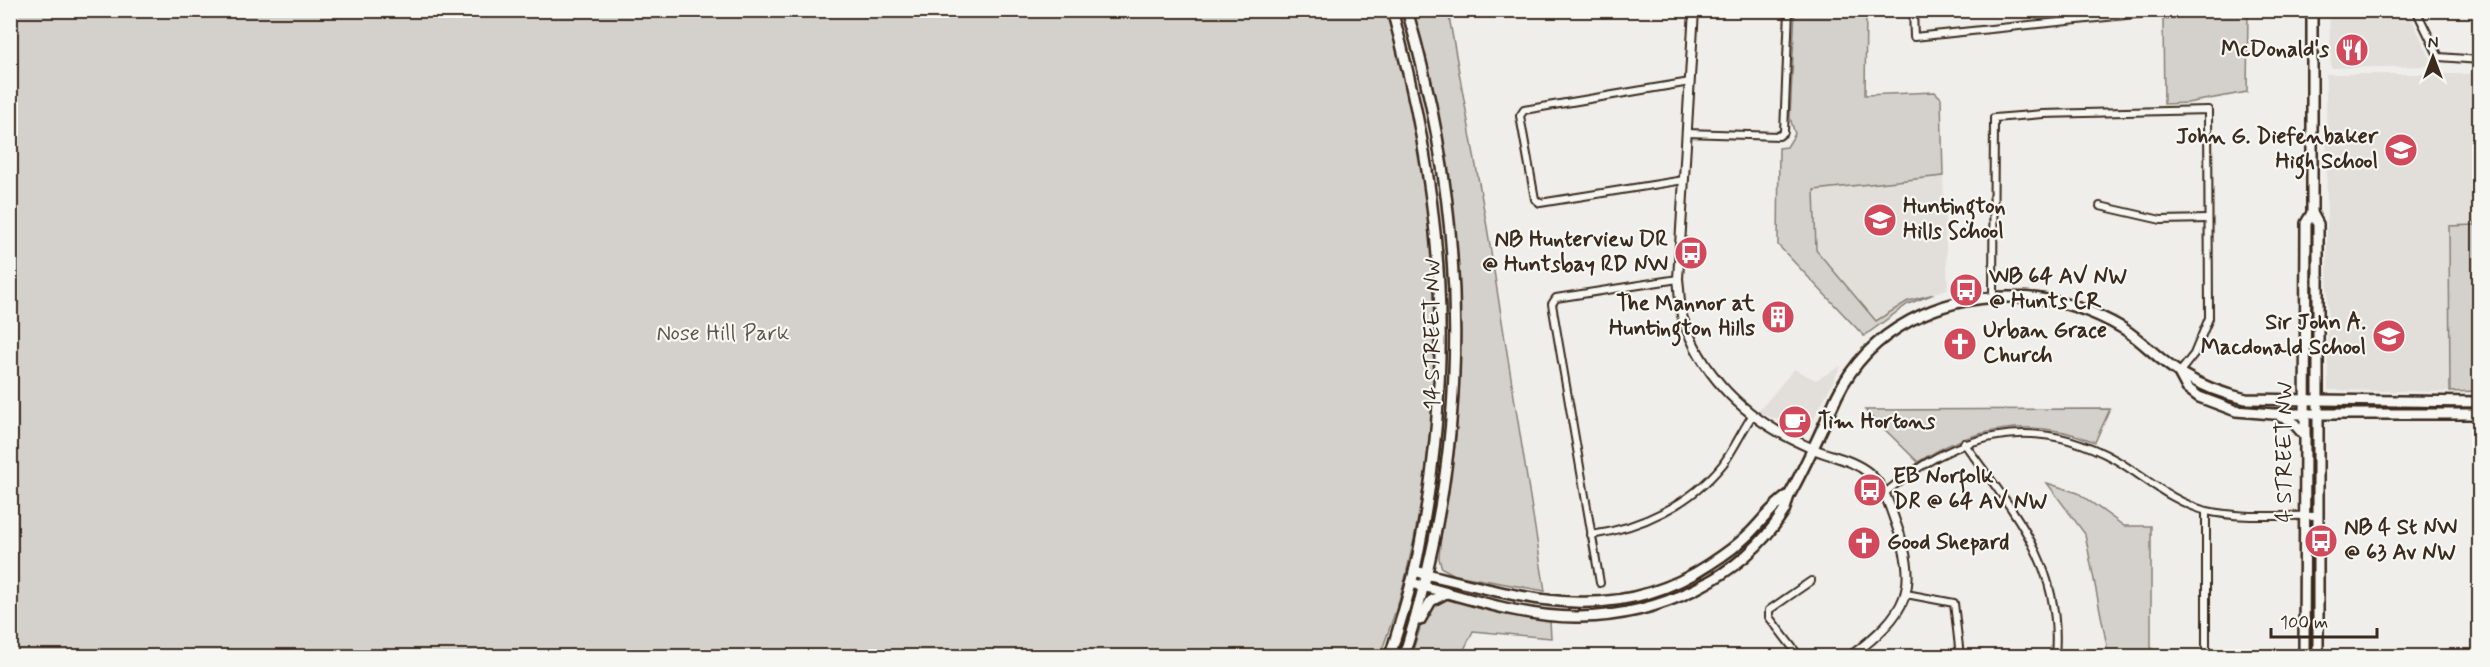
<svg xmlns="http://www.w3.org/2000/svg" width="2490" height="667" viewBox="0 0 2490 667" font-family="Mynerve,sans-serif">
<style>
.built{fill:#e2dfdb}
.green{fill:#d4d1cc;stroke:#887e75;stroke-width:1.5}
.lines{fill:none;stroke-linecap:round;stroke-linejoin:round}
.minor-casing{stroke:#3b2a1e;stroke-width:10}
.tertiary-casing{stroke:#3b2a1e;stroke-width:12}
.secondary-casing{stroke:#3b2a1e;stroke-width:14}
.minor{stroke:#f6f6f2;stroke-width:6}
.tertiary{stroke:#f6f6f2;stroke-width:8}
.secondary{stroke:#f6f6f2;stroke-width:9}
.labels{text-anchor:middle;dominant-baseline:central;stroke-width:4.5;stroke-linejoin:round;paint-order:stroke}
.poi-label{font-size:22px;font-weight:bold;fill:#3b2a1e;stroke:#f6f6f2;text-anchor:start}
.park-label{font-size:22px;fill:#61544a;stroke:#f6f6f2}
.street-label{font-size:22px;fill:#3b2a1e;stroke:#f6f6f2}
</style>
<rect width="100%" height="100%" fill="#efeeea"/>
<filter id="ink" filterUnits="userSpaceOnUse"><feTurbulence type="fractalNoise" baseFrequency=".0167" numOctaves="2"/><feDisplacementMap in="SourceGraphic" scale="12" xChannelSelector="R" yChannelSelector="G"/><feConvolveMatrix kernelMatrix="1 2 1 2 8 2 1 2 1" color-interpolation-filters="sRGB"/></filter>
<g filter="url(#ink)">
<g class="built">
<path d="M2329,11H2408L2434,66L2331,68Z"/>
<path d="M2326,74H2476L2475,226H2449L2450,392L2328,390Z"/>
<path d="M1943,176L1948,289L1908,301L1876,322L1815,250L1814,190Z"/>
<path d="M1841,366L1807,432L1758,412L1794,369L1816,380Z"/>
</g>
<g class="green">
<path d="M10,11H1386C1441,197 1452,390 1405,579C1399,605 1388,631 1380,656H11Z"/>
<path d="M1412,11H1448L1487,227L1545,591L1455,575L1442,568L1439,559C1441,514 1454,469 1457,424C1467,284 1451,146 1412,11Z"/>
<path d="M1795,11H1866L1865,95L1935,92L1941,98L1943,176L1814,190L1816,250L1876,321L1908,301L1934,294L1908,304L1864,336L1778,245L1779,148L1787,147L1795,134L1790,118Z"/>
<path d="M2248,11L2247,92L2187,103L2164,104L2163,19Z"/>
<path d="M2476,66H2480L2479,391L2450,392L2449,226L2475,225Z"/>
<path d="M2110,409L2095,442C2034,417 1973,426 1918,462L1865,410Z"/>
<path d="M2047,483L2078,493L2124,526H2151V656H2104L2107,646L2085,534Z"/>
<path d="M1450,598L1550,621L1551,638L1473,631L1461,656H1411L1423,619L1437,600Z"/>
</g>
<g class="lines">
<g class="minor-casing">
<g id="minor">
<path d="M1913,10L1914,37L2174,10"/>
<path d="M2416,10L2439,57L2480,60"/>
<path d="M1510,13L1528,10"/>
<path d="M1686,133L1779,136L1784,132L1789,10"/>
<path d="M1684,180L1540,203L1535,199L1520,116L1524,110L1690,82"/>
<path d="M2100,206L2161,220L2208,219"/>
<path d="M1993,297L1994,118L2043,114L2208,110L2209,318L2194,354L2179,373"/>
<path d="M1964,443C2013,511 2063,566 2055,656"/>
<path d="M1885,493C1955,433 2033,413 2116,460C2146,478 2172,502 2207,511C2243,519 2281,515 2317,516"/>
<path d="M2206,511V656"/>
<path d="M1591,535C1641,528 1691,504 1723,464C1734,449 1742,431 1752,416"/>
<path d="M1600,583L1552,304L1556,298L1678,279"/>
<path d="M1906,594L1954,603L1960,656"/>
<path d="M1799,656L1769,617V610L1811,581"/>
</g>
</g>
<g class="tertiary-casing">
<path id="tertiary" d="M1694,10L1678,279C1680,292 1679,307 1683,319C1705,382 1752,423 1811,448C1831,457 1852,459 1869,473C1884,486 1889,504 1895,521C1921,590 1907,613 1851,656"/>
</g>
<g class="secondary-casing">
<g id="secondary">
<path d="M2312,10V213L2318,224V656"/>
<path d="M2179,373L2187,388L2199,397L2236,411L2273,414H2480"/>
<path d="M2281,417L2291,420L2305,436"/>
<path d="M1414,571C1519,596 1611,630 1710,564C1724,555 1738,545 1750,533C1763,520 1773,505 1789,495"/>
<path d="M1411,583C1466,597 1522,618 1580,617C1657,616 1742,579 1784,511C1787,505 1787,498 1791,492C1808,461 1822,429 1837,396C1869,329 1941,295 2013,297C2052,297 2090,309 2124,329C2144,342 2160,361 2180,373C2200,385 2223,394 2246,399L2480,402"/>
<path d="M1420,620L1431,601L1446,593"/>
<path d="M1390,656C1400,623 1411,589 1418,555C1456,363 1444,198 1392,10"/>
<path d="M1404,656C1472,442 1470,225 1407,10"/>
<path d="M2304,656L2306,223L2312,213"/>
</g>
</g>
<use href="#minor" class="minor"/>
<use href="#tertiary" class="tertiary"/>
<use href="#secondary" class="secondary"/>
</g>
</g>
<defs>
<g id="restaurant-disc" transform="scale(1.725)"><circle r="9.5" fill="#d1495b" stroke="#f6f6f2"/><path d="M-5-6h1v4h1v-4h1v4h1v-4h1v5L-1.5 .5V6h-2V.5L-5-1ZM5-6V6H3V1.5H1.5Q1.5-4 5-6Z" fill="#fff"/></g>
<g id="school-disc" transform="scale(1.725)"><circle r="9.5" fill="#d1495b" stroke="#f6f6f2"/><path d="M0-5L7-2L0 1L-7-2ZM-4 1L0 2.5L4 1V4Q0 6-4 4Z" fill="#fff"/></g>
<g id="bus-disc" transform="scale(1.725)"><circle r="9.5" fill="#d1495b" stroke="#f6f6f2"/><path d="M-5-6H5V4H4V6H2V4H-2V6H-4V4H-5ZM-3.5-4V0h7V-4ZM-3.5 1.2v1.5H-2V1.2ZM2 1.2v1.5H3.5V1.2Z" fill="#fff"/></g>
<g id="building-disc" transform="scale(1.725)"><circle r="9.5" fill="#d1495b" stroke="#f6f6f2"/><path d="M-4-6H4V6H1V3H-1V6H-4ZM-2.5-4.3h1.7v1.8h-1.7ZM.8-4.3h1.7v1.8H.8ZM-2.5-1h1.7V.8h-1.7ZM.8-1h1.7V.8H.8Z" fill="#fff"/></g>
<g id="church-disc" transform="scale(1.725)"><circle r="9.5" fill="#d1495b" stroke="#f6f6f2"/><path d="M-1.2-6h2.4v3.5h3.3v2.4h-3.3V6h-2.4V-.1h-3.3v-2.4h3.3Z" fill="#fff"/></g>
<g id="cafe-disc" transform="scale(1.725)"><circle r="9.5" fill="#d1495b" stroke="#f6f6f2"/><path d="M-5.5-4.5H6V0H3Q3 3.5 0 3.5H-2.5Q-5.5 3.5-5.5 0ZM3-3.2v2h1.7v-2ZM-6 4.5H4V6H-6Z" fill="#fff"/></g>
</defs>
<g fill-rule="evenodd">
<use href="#restaurant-disc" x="2352" y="50"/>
<use href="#school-disc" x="2401" y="150"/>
<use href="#school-disc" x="1880" y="220"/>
<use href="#bus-disc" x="1691" y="253"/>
<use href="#bus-disc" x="1966" y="290"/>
<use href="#building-disc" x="1778" y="317"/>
<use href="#school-disc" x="2389" y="336"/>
<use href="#church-disc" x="1960" y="344"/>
<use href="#cafe-disc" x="1795" y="422"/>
<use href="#bus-disc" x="1870" y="490"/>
<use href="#bus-disc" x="2321" y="541"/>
<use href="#church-disc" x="1864" y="543"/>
</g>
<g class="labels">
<g class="poi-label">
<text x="2329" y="50" text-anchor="end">McDonald's</text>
<text x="2378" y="137" text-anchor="end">John G. Diefenbaker<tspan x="2378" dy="25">High School</tspan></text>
<text x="1903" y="207">Huntington<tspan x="1903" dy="25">Hills School</tspan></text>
<text x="1668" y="240" text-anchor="end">NB Hunterview DR<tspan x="1668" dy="25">@ Huntsbay RD NW</tspan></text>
<text x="1989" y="277">WB 64 AV NW<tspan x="1989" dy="25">@ Hunts CR</tspan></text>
<text x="1755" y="304" text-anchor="end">The Mannor at<tspan x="1755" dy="25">Huntington Hills</tspan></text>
<text x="2366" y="323" text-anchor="end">Sir John A.<tspan x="2366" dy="25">Macdonald School</tspan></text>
<text x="1983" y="331">Urban Grace<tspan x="1983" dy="25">Church</tspan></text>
<text x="1818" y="422">Tim Hortons</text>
<text x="1893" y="477">EB Norfolk<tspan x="1893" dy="25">DR @ 64 AV NW</tspan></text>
<text x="2344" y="528">NB 4 St NW<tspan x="2344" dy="25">@ 63 Av NW</tspan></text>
<text x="1887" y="543">Good Shepard</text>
</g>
<g class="park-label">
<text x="723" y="334">Nose Hill Park</text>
</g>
<g class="street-label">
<text transform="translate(1433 334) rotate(-90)">14 STREET NW</text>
<text transform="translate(2285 452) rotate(-90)">4 STREET NW</text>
</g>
</g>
<rect width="2490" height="667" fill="none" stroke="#f6f6f2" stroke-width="36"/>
<rect x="18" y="18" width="2454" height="631" fill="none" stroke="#3b2a1e" stroke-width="2" filter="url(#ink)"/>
<g transform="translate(2433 57)" stroke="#f6f6f2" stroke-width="4.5" paint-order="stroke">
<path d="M0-4.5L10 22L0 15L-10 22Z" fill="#3b2a1e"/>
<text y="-9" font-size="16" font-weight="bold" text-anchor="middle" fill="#3b2a1e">N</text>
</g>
<path d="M2271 628v9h106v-9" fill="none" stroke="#3b2a1e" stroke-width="3"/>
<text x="2280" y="628" font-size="18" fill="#3b2a1e" stroke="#f6f6f2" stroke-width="4.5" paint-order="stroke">100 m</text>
</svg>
